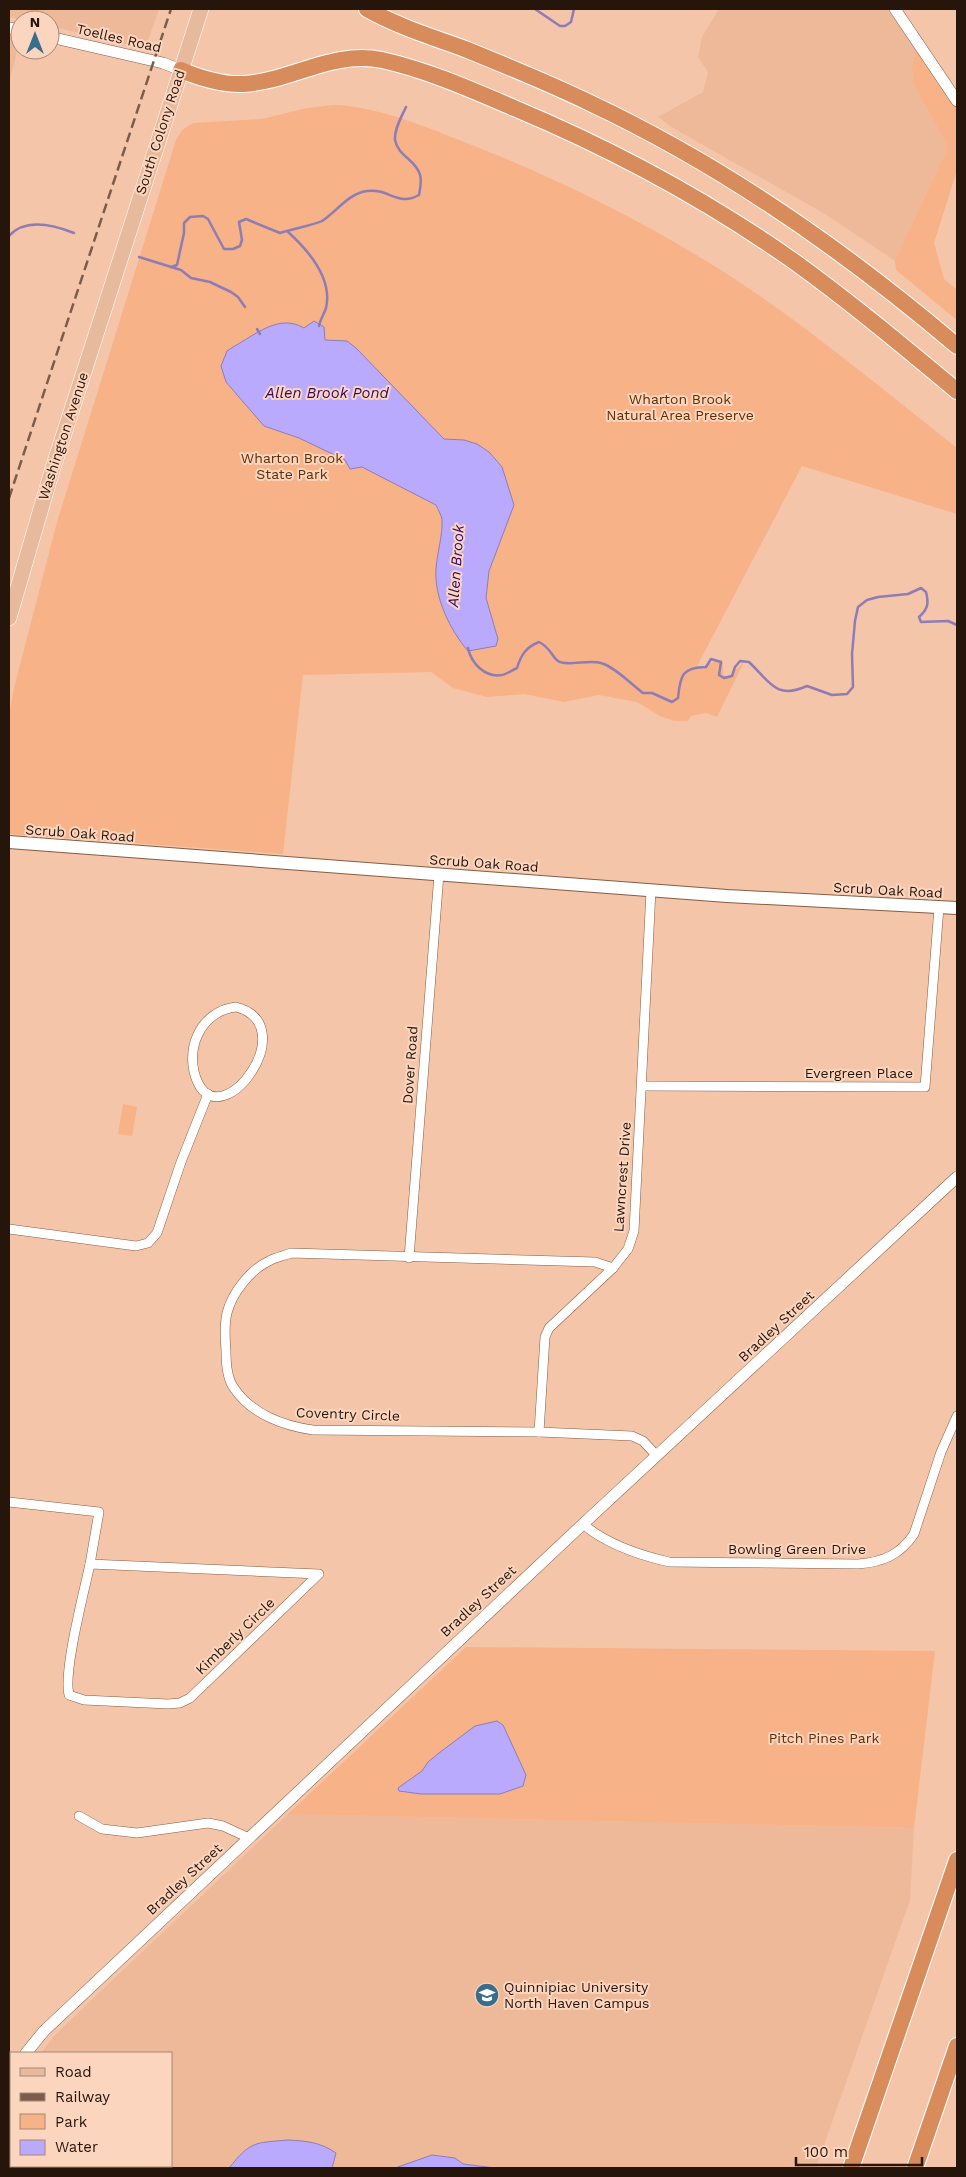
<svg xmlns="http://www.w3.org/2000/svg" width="966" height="2177" viewBox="0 0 966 2177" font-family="'Work Sans',sans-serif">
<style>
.built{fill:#eeb998}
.green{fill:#f7b287}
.water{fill:#baaafe;stroke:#8e7db5}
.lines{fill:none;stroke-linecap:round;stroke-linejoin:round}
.stream{stroke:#8e7db5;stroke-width:2.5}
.minor-casing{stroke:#855c42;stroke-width:10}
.tertiary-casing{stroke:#855c42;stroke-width:12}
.secondary-casing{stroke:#855c42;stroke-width:14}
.primary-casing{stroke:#fff;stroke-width:16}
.motorway-casing{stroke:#fff;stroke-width:18}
.minor{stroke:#fff;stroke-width:9}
.tertiary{stroke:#fff;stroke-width:11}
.secondary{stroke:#fff;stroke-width:12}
.primary{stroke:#e8ba9d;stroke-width:15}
.motorway{stroke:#d88c5c;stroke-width:16}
.rail{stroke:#7b5d4c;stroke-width:2.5;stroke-dasharray:10 5;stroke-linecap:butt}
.labels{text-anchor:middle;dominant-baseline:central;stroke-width:4;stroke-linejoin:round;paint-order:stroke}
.street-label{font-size:14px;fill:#26150b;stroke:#fcd5be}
.park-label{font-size:14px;fill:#612e05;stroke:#fcd5be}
.poi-label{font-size:14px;fill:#26150b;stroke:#fcd5be;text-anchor:start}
.water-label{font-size:15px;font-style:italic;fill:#300769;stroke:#fcd5be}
</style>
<rect width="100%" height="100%" fill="#f5c5a9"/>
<g class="built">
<path d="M9,9H159L145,49L50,26V20H23L9,17Z"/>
<path d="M719,9H887L916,49L912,67L913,83L948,147L895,261L825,214L673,128L658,117L703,92L708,72L698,57L702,37Z"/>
<path d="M9,36L20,39L9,84Z"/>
<path d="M288,1814L914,1828L910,1900L816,2168H31V2166H171V2053H41L55,2035L82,2009Z"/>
</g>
<g class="green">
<path d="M916,49L957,105V170L934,243L944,279L957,290V320L896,270L895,261L948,147L913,83L912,67Z"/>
<path d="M334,105C381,107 428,128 472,145C581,188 689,244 784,313C843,356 900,403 957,448V514L802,466L695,670L718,660L723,661V675L728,677L744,662L717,717L706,713L691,716L688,721H674L660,716L637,702L599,695L564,702L524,694L487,697L453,688L431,672L303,675L283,854L9,834V715L14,688L57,522L176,140L182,130L193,123L262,119L307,108Z"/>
<path d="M123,1104L137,1107L132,1136L118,1134Z"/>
<path d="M466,1647L935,1651L914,1828L288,1814Z"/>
</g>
<g class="water">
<path d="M314,321L324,327L325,340L347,341L356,348L444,439L464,440L477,444L489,452L502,467L514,505L489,571L486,598L498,639L496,646L468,651C450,630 434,597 436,569C437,553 443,535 442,519C441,515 438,509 436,505L362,467L350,469L345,460L299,438L264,426L226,382L221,366L227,351L233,347C255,335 279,313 304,328Z"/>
<path d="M497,1721L503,1725L526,1775L523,1786L500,1794H421L399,1791L398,1788L422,1771L428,1762L439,1753L475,1726Z"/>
<path d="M288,2140C306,2141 320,2142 336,2153L332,2168H229C251,2141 254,2143 288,2140Z"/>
<path d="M432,2155L455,2158L463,2164L495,2168H395Z"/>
</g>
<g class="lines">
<g class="stream">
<path d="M535,9L560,26H565L571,22L574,9"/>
<path d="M287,231C307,249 333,278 326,308C324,314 320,320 319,326"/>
<path d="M9,236C25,218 54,225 74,233"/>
<path d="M139,257L181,270L191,278L210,282L231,292L238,297L245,307"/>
<path d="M171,267L177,265L184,233V223L190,217L203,216L208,219L224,249H233L240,246L242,240L239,222L246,219L280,233C291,229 314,225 322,221C336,212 349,193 367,191C389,188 397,207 419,195C420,189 422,181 420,175C416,160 398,156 395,140C394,129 402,116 406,107"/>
<path d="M257,329L260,334"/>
<path d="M468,648C471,663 485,678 502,675C507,674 512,670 517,668C521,655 526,647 539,642C551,648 552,657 558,661C567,667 589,659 601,663C615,667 631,684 643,693H652L672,702L678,698C680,676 682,667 706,667L711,659L721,662L719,675L724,678L732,676L735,667L740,661L749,662C770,682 776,700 807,686L832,695L847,694L853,687L852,654L855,621L858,607L867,600L878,597L908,594L921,588L926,592C929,603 928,609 919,617L921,622L948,621L957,625"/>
</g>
<g class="minor-casing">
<g id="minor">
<path d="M236,1007C304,1025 223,1135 198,1083C183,1051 200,1011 236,1007Z"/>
<path d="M642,1086L925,1087L939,907"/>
<path d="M9,1229L136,1246L148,1243L157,1233L181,1162L208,1094"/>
<path d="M409,1258L439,874"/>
<path d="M613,1268L595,1262L291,1253C284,1256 276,1257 269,1261C250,1270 232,1293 227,1313C224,1325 225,1339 226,1351C226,1362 227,1379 234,1388C251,1414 284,1426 313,1430L539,1432L632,1436L643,1441L657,1456"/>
<path d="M539,1432L545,1337L549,1328L613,1268L628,1249L634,1231L651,890"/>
<path d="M9,1502L99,1512L90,1564"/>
<path d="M583,1524C606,1544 639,1555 669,1562L858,1564C883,1562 900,1555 914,1534L941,1452L957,1416"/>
<path d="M90,1564L319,1574L190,1698L180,1703L168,1704L84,1700L69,1695C63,1672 84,1592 90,1564Z"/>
<path d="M79,1816L102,1829L137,1833L208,1823L223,1826L249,1838"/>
</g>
</g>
<g class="tertiary-casing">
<g id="tertiary">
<path d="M895,9L957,101"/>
<path d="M9,28L20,30"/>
<path d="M50,37L163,63L181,70"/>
<path d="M26,2053L44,2031L583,1524L957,1177"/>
<path d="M9,2099H11"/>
<path d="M21,2166V2168"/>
</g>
</g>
<g class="secondary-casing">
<path id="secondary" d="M9,842L727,896L957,908"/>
</g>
<g class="primary-casing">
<path id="primary" d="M9,618L52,471L201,9"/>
</g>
<g class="motorway-casing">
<g id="motorway">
<path d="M367,9C397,26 432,37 465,49C507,66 549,83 590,103C724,166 844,250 957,346"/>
<path d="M181,70C200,78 223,85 244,84C291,81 333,50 382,60C427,70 472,90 514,108C612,149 705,199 792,260C849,301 903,346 957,391"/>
<path d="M851,2168L957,1860"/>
<path d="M915,2168L957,2046"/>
</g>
</g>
<use href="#minor" class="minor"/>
<use href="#tertiary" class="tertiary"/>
<use href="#secondary" class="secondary"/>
<use href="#primary" class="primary"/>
<use href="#motorway" class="motorway"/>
<path class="rail" d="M9,498L171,9"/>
</g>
<defs>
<g id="university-disc" transform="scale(1.25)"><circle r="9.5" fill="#386e8a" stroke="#fcd5be"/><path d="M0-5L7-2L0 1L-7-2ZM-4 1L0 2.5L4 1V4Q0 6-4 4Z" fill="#fff"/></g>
</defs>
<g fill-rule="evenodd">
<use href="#university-disc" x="487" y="1995"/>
</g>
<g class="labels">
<g class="street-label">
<text transform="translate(119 38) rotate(13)">Toelles Road</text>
<text transform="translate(160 132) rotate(-72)">South Colony Road</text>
<text transform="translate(63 436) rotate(-72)">Washington Avenue</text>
<text transform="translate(80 833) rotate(4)">Scrub Oak Road</text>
<text transform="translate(484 863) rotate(4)">Scrub Oak Road</text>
<text transform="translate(888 890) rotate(3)">Scrub Oak Road</text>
<text transform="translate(410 1065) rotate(-86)">Dover Road</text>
<text x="859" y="1073">Evergreen Place</text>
<text transform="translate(622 1177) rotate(-86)">Lawncrest Drive</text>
<text transform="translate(776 1326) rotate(-43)">Bradley Street</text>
<text transform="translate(348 1414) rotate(2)">Coventry Circle</text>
<text x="797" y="1549">Bowling Green Drive</text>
<text transform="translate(478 1601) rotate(-43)">Bradley Street</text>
<text transform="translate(235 1636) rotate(-44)">Kimberly Circle</text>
<text transform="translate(184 1879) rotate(-43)">Bradley Street</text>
</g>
<g class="park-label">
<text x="680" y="399">Wharton Brook<tspan x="680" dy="16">Natural Area Preserve</tspan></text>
<text x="292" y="458">Wharton Brook<tspan x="292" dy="16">State Park</tspan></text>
<text x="824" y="1738">Pitch Pines Park</text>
</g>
<g class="poi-label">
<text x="504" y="1987">Quinnipiac University<tspan x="504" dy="16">North Haven Campus</tspan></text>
</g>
<g class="water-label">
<text x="327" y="393">Allen Brook Pond</text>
<text transform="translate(456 566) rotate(-86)">Allen Brook</text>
</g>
</g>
<rect width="966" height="2177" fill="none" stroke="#26150b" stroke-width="20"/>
<rect x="10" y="2052" width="162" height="115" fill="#fcd5be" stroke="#a68876"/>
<rect x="20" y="2068" width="25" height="8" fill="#e8ba9d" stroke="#a68876"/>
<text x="55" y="2077" font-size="15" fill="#26150b">Road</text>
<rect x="20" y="2093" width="25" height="8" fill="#7b5d4c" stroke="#a68876"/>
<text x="55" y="2102" font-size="15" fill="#26150b">Railway</text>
<rect x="20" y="2114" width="25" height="15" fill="#f7b287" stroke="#a68876"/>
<text x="55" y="2127" font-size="15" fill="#26150b">Park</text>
<rect x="20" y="2140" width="25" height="15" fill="#baaafe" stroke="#a68876"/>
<text x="55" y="2152" font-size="15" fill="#26150b">Water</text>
<g transform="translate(35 35)"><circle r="24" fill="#fcd5be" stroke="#a68876"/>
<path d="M0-4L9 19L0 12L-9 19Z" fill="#386e8a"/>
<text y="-8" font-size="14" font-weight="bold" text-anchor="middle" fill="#26150b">N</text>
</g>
<path d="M796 2157v8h126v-8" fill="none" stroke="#26150b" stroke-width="2.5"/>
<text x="804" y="2157" font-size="15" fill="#26150b" stroke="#fcd5be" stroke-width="4" paint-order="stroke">100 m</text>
</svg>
